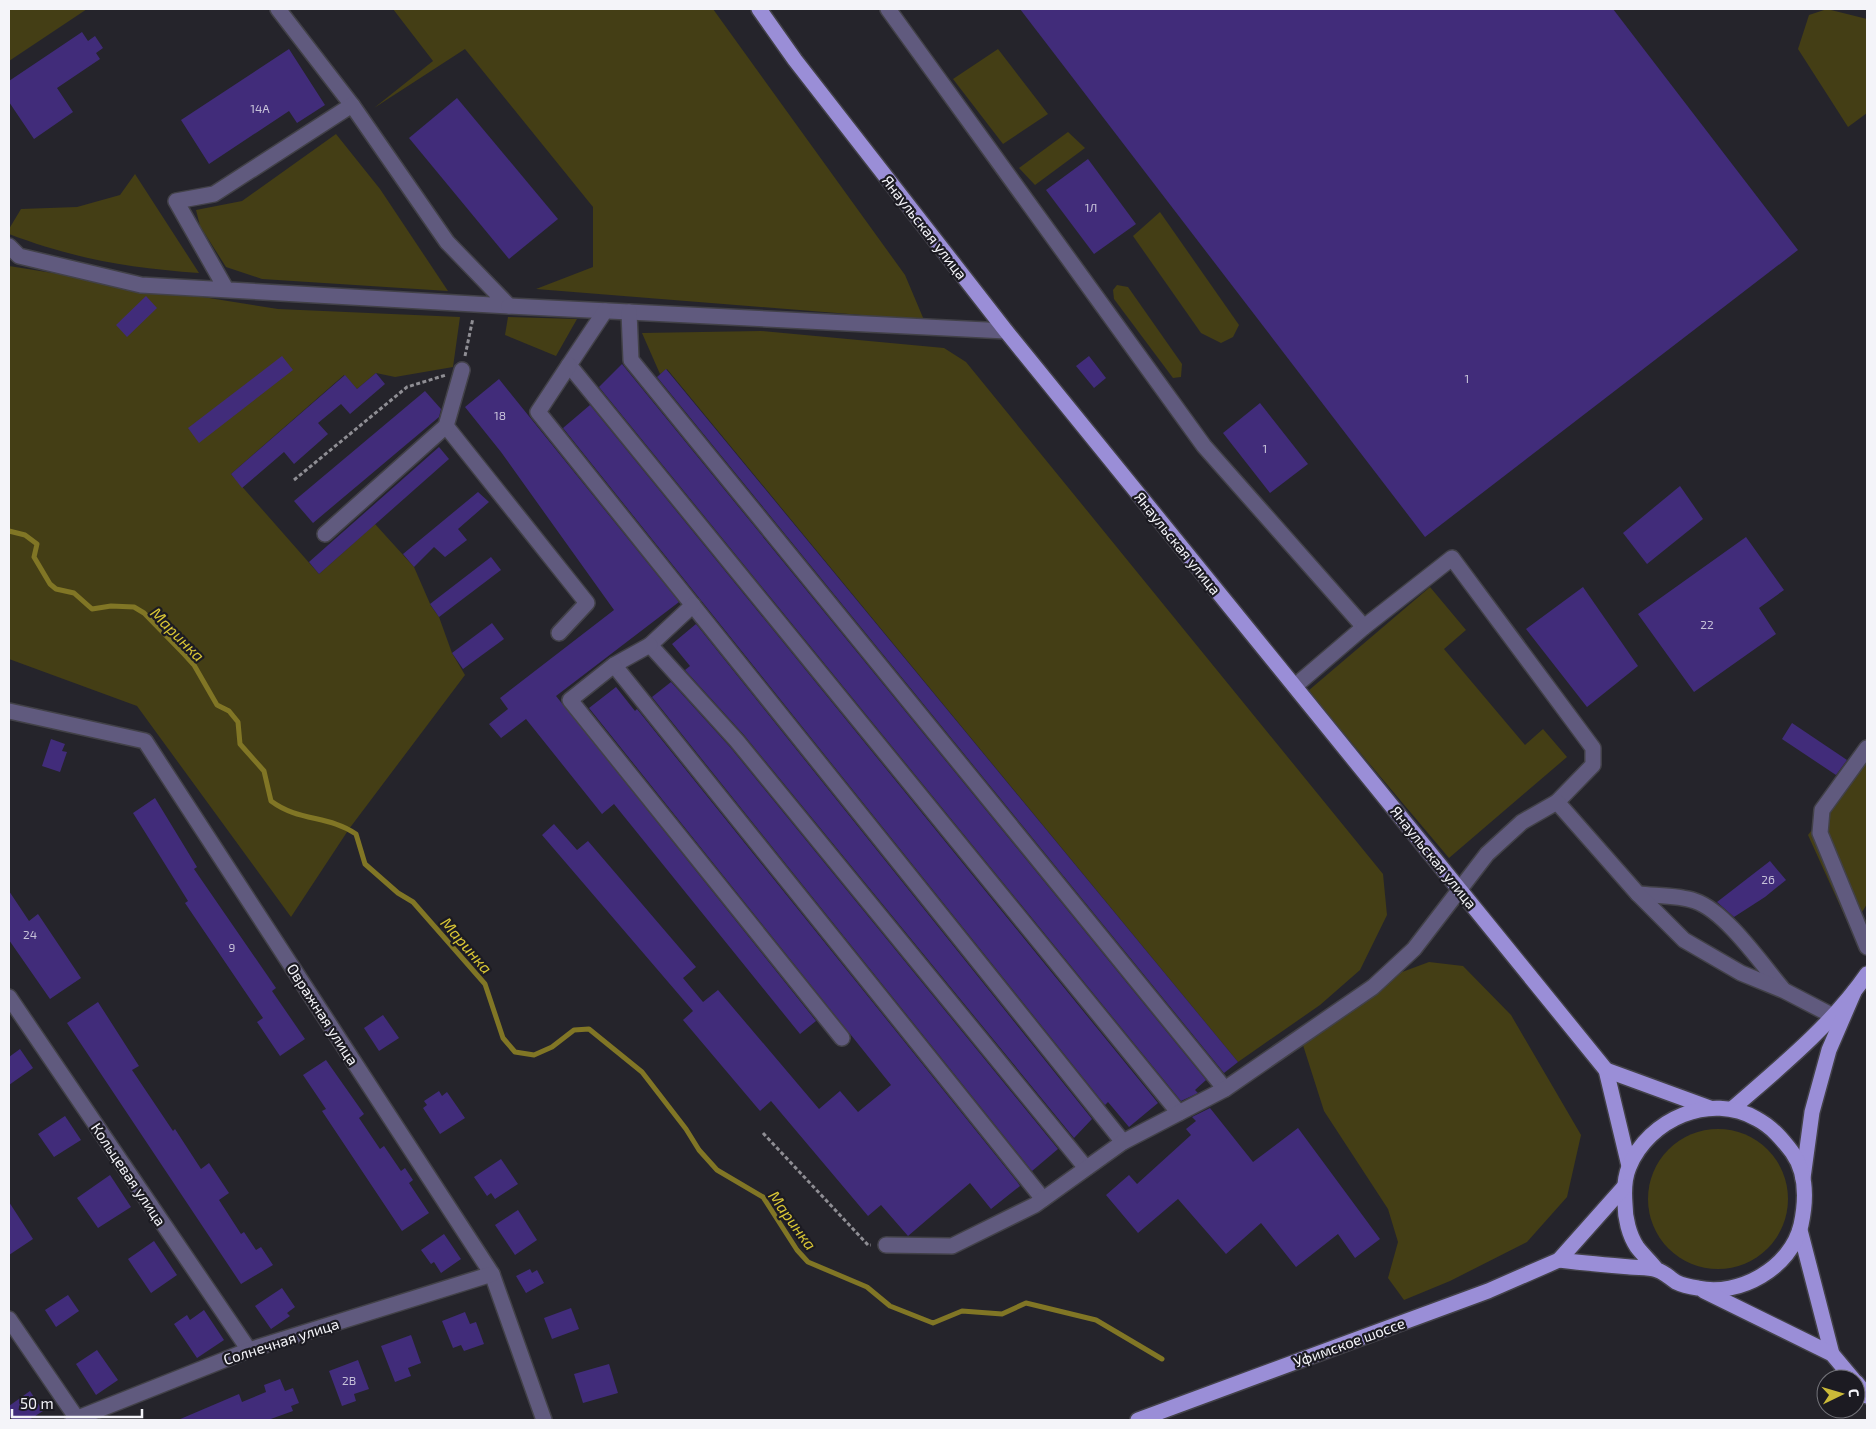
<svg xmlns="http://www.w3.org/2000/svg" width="1876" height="1429" viewBox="0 0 1876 1429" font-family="'Exo 2',sans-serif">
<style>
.green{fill:#443e15}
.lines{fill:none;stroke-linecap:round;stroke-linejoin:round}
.stream{stroke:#817625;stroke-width:5}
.building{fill:#412c7a}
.minor-casing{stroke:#424148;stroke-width:18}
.major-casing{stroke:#424148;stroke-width:18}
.path{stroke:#8f8e94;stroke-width:3;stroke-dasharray:4 2.5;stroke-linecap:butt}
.minor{stroke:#605a7e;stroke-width:15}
.major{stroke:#9a8ed7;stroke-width:15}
.labels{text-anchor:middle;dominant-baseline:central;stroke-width:4.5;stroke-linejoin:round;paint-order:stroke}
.number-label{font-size:12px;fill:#c7c2d9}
.street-label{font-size:15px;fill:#f4f4f9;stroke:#1c1b22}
.water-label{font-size:16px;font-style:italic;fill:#d9c635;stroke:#1c1b22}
</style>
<rect width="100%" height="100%" fill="#25242b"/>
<g class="green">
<path d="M9,9H87L9,61Z"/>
<path d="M393,9H713L905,275L924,320L536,289L593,267V207L465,49L374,108L433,61Z"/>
<path d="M1827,9L1867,19V113L1848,127L1798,49L1809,15Z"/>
<path d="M998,49L1048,114L1003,144L953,79Z"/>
<path d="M1068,132L1085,148L1035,185L1019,168Z"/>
<path d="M336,134L380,189L448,291L262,279L226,267L200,226L196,210L242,201Z"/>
<path d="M135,174L199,273C129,268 75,259 9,234V229L21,209L77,207L120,195Z"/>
<path d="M1160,212L1239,325L1233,337L1221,343L1201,333L1133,236Z"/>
<path d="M9,266L278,309L460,317L453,367L395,377L376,373L357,389L344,375L231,474L319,574L375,524L414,567L431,606L439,617L452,653L465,675L349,829L291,917L137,706L9,659Z"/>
<path d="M1117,285L1128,287L1182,364L1181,377L1173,378L1114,299L1113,290Z"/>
<path d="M508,317L577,319L556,356L505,335Z"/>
<path d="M761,331L944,348L966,362L1383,874L1387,915L1360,970L1320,1005L1238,1062L667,369L660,374L642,333Z"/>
<path d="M1430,587L1466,630L1444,649L1525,745L1543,729L1567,757L1449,858L1308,691Z"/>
<path d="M1867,763V904L1851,930L1808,835L1863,764Z"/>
<path d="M1429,962L1463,966L1511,1015L1581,1135L1567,1197L1527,1242L1450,1281L1404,1300L1388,1278L1398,1242L1388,1209L1324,1111L1302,1042L1394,975Z"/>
<circle cx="1718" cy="1199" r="70"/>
</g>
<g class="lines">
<path class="stream" d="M9,531L25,535L37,544L34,557L50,584L56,589L74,593L92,609L111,606L134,607L144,613L184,654L194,665L217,705L229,711L238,722L240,744L264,771L271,801C299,822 329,815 356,834L365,864L398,893L413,902L485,984L503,1038L515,1052L534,1055L552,1047L574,1030L589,1029L642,1072L686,1129L699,1150L717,1170L763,1197L797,1250L808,1262L867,1287L890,1306L933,1323L962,1311L1002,1314L1026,1303L1096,1320L1162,1359"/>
</g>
<g class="building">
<path d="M1020,9H1613L1798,250L1425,537Z"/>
<path d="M82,32L88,41L95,36L103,48L96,53L100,59L57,88L73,112L34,139L9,102V81Z"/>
<path d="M289,49L325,105L297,123L289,111L209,164L181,120Z"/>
<path d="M457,98L558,219L509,259L409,138Z"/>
<path d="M1088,159L1136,224L1094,254L1046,190Z"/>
<path d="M146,296L157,308L127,337L116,325Z"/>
<path d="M282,356L293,370L199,443L188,428Z"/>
<path d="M1089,356L1106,378L1094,388L1076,366Z"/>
<path d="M622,364L1206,1080L1195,1090L1198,1093L1181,1101L599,387Z"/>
<path d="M666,369L1238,1062L1224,1073L657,377Z"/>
<path d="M376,373L385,384L350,414L341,404L318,423L328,434L294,464L284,452L242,488L231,474L345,375L357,389Z"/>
<path d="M499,379L679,602L556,696L816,1021L800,1034L614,804L602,814L526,719L501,738L489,724L508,709L500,698L614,610L501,452L465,407Z"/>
<path d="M425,391L441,409L439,417L313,523L294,501Z"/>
<path d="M1260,403L1308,464L1270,493L1223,433Z"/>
<path d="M590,405L1158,1103L1129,1127L1108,1102L1105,1105L563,428Z"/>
<path d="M439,447L449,459L319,574L309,562Z"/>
<path d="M1680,486L1703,519L1647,564L1623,533Z"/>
<path d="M478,492L489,502L458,529L467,540L445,557L434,547L414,567L403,554Z"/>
<path d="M1746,537L1784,590L1759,608L1776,634L1694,692L1638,614Z"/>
<path d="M491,557L501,570L439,617L430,604Z"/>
<path d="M1583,587L1638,666L1587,707L1526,629Z"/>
<path d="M492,623L504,639L463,669L452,653Z"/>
<path d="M696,624L1092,1119L1074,1138L744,735L685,670L690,666L672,644Z"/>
<path d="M671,682L730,747L1058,1149L1032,1171L652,697Z"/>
<path d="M616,687L635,711L637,709L1018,1183L1020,1186L991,1209L970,1183L908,1236L881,1205L868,1216L771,1101L760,1111L683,1020L693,1011L542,835L554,824L577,850L588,841L696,967L683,978L703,1002L718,990L819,1109L840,1091L858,1112L891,1085L589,708Z"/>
<path d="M1792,723L1847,760L1836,775L1782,739Z"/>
<path d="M51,739L65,744L62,751L67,752L60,772L42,766Z"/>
<path d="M155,798L197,867L194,869L276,988L272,991L305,1039L280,1056L257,1022L263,1018L185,903L188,901L133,813Z"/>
<path d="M1770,861L1786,880L1765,897L1734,917L1717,902Z"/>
<path d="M9,891L29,921L38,914L81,978L50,999L9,940Z"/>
<path d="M98,1002L139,1066L132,1070L173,1131L175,1129L201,1169L209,1163L229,1193L219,1200L241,1234L244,1232L256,1250L261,1247L273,1265L241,1284L67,1023Z"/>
<path d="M383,1015L399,1038L379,1051L364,1028Z"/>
<path d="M20,1049L33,1068L9,1085V1057Z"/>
<path d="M326,1060L364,1114L359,1118L380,1149L384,1146L401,1171L405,1168L413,1180L409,1183L429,1213L402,1231L322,1111L326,1109L303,1075Z"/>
<path d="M439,1091L442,1096L447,1092L465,1118L440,1134L423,1108L427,1105L424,1101Z"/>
<path d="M1210,1108L1253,1162L1298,1128L1380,1239L1355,1258L1338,1234L1296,1267L1261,1223L1226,1254L1178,1199L1138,1233L1106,1195L1129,1175L1137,1184L1191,1135L1186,1129L1196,1121L1192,1117Z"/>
<path d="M65,1116L81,1140L54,1157L38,1134Z"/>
<path d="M501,1159L518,1184L495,1199L491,1193L487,1196L474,1177Z"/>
<path d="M110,1175L131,1207L98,1228L77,1198Z"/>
<path d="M9,1202L33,1239L9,1255Z"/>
<path d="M518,1210L537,1240L515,1255L495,1225Z"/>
<path d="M444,1234L461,1259L441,1273L434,1262L431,1264L421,1250Z"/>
<path d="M154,1241L177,1275L151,1293L128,1259Z"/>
<path d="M530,1269L532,1273L537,1270L544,1283L526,1293L516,1276Z"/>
<path d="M282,1288L295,1307L287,1313L290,1316L271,1329L255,1306Z"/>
<path d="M68,1295L79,1311L56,1327L45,1310Z"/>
<path d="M571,1308L579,1329L552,1339L544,1318Z"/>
<path d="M204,1310L224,1340L197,1358L174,1324L187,1315L190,1320Z"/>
<path d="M465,1312L470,1324L476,1322L484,1344L464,1351L461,1345L453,1348L442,1321Z"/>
<path d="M411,1335L421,1363L408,1368L411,1376L395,1382L381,1346Z"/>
<path d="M97,1350L118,1380L96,1395L76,1364Z"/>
<path d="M358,1360L369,1389L354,1394L356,1401L342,1406L329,1371Z"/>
<path d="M609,1364L618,1393L583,1403L574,1374Z"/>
<path d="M280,1379L285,1391L293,1388L299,1403L291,1406L293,1411L268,1420H178L239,1394L242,1402L266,1392L264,1385Z"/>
<path d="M30,1391L43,1411L29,1420H13L9,1415V1406Z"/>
</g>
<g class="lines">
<g class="minor-casing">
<g id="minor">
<path d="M278,9L352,105"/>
<path d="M888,9L1204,446L1364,627L1295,686"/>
<path d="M9,246L19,256L141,285L509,306L447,242L352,105L214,194L176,201L226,289"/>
<path d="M509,306L1006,331"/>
<path d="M605,311L569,365L1179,1113"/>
<path d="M629,312L631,360L1225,1089"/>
<path d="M569,365L538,412L1123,1142"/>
<path d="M446,426L587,603L559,633"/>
<path d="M325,534L446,426L462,370"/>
<path d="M693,605L650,645L737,741L1086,1168"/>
<path d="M1364,627L1452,558L1593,748V765L1557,802"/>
<path d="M650,645L614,665L1043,1199"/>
<path d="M614,665L570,700L842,1038"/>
<path d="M9,711L145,741L492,1274L544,1420"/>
<path d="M1867,748L1822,810L1820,833L1867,947"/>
<path d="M1638,894C1656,896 1678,895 1695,901C1725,911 1761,963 1782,988"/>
<path d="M9,997L249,1350"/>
<path d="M886,1245L952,1246L1035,1205L1123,1142L1225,1089L1373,987L1414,949L1487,854L1522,822L1557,802L1638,894L1684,940L1741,973L1785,991L1833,1016"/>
<path d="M9,1319L78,1420"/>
<path d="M73,1420L249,1350L492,1274"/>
</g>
</g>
<g class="major-casing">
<g id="major">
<path d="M759,9L795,60L1006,331L1606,1070L1629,1166"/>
<path d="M1606,1070L1710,1108"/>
<path d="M1732,1109C1779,1068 1831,1026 1867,974"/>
<path d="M1803,1178L1812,1112L1829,1050L1854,992"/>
<path d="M1800,1230L1832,1354"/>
<path d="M1559,1260C1583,1263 1607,1265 1630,1267C1639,1268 1649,1267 1657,1270C1664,1272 1670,1278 1676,1282C1682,1285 1691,1287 1698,1288C1739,1297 1791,1268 1801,1225C1806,1202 1807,1173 1792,1152C1782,1139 1772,1127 1757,1119C1710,1092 1649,1119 1629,1167C1624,1179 1624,1192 1625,1204C1625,1218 1629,1235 1637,1247C1643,1255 1651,1262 1657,1270"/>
<path d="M1704,1291L1832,1354L1853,1379"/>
<path d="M1856,1382L1867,1396"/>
<path d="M1138,1420L1488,1291L1559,1260L1624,1187"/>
</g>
</g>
<g class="path">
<path d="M465,356L473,318"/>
<path d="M294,480L407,387L446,375"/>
<path d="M763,1133L868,1245H871"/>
</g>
<use href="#minor" class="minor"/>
<use href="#major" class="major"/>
</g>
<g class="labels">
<g class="number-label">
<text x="260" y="108">14А</text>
<text x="1091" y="207">1Л</text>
<text x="1467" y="378">1</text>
<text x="500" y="415">18</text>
<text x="1265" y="448">1</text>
<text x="1707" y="624">22</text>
<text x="1768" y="879">26</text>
<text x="30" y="934">24</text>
<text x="232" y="947">9</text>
<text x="349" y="1380">2В</text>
</g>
<g class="street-label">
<text transform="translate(925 227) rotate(52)">Янаульская улица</text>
<text transform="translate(1178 543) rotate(51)">Янаульская улица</text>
<text transform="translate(1434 857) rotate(51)">Янаульская улица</text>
<text transform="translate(323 1014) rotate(57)">Овражная улица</text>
<text transform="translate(129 1174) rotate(56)">Кольцевая улица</text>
<text transform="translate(281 1341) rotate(-18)">Солнечная улица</text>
<text transform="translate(1349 1342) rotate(-20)">Уфимское шоссе</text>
</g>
<g class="water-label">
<text transform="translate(178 634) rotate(45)">Маринка</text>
<text transform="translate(467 945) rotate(49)">Маринка</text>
<text transform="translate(793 1220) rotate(54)">Маринка</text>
</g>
</g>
<rect width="1876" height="1429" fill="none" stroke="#f4f4f9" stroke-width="20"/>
<g transform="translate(1841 1394) rotate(85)"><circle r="24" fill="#1c1b22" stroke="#727278"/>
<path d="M0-4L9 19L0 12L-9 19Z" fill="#cbba39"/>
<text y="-8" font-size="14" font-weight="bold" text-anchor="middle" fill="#f4f4f9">С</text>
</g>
<path d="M12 1409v8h130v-8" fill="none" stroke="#f4f4f9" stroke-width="2.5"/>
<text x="20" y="1409" font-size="15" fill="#f4f4f9" stroke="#1c1b22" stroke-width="4" paint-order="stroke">50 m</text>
</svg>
